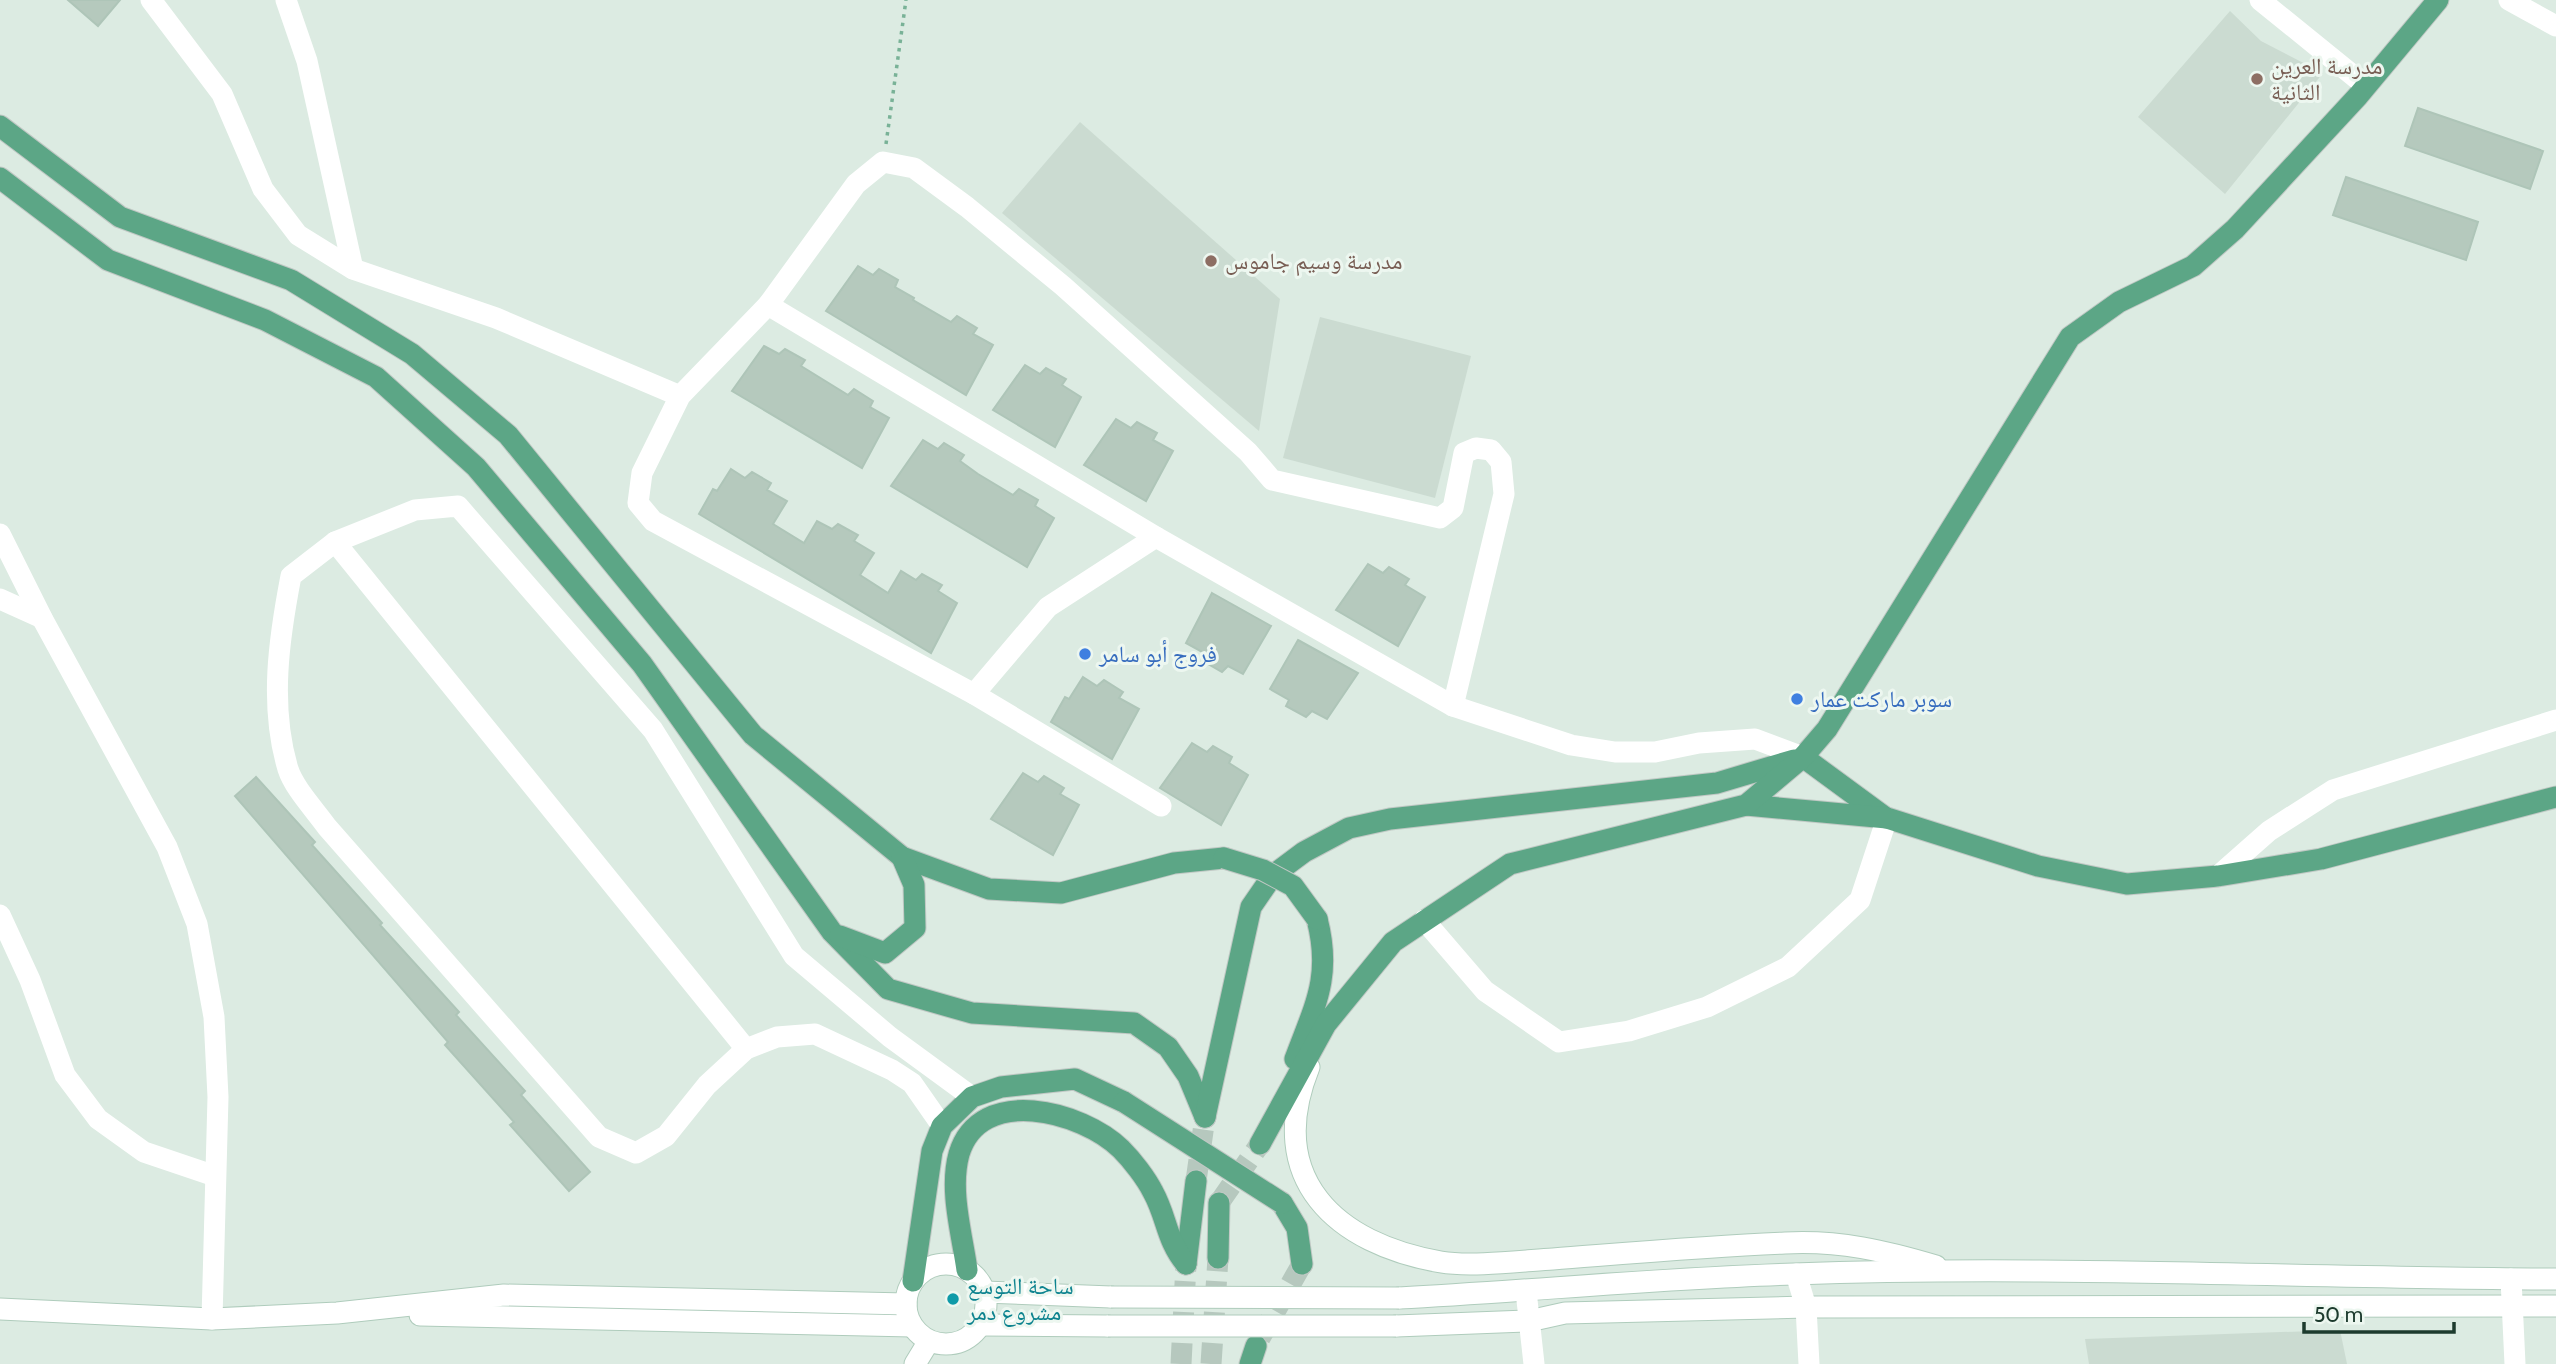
<svg xmlns="http://www.w3.org/2000/svg" width="2556" height="1364" viewBox="0 0 2556 1364" font-family="Cabin,'Noto Naskh Arabic',sans-serif">
<style>
.built{fill:#cbdbd1}
.building{fill:#b5c9bd;stroke:#aec5b8;stroke-width:2}
.lines{fill:none;stroke-linecap:round;stroke-linejoin:round}
.primary-tunnel{stroke:#b6c8be;stroke-width:21;stroke-dasharray:21 10;stroke-linecap:butt}
.secondary-casing{stroke:#afccbc;stroke-width:23}
.primary-casing{stroke:#c0c8c4;stroke-width:23}
.path{stroke:#79b297;stroke-width:3.5;stroke-dasharray:3.5 5;stroke-linecap:butt}
.street{stroke:#fff;stroke-width:21}
.secondary{stroke:#fff;stroke-width:21}
.primary{stroke:#5ca686;stroke-width:21}
.secondary-bridge-casing{stroke:#afccbc;stroke-width:23;stroke-linecap:butt}
.primary-bridge-casing{stroke:#c0c8c4;stroke-width:23;stroke-linecap:butt}
.secondary-bridge{stroke:#fff;stroke-width:21}
.primary-bridge{stroke:#5ca686;stroke-width:21}
.education-dot{fill:#8d6e63;stroke:#edf7f0;stroke-width:2.5}
.shop-dot{fill:#3f7fe0;stroke:#edf7f0;stroke-width:2.5}
.culture-dot{fill:#0f9aa8;stroke:#edf7f0;stroke-width:2.5}
.labels{text-anchor:middle;dominant-baseline:central;stroke-width:6;stroke-linejoin:round;paint-order:stroke}
.education-label{font-size:23px;fill:#785e54;stroke:#edf7f0;text-anchor:start}
.shop-label{font-size:23px;fill:#366cbe;stroke:#edf7f0;text-anchor:start}
.culture-label{font-size:23px;fill:#0d838f;stroke:#edf7f0;text-anchor:start}
</style>
<rect width="100%" height="100%" fill="#dcebe2"/>
<g class="built">
<path d="M2230,11L2261,41L2323,73L2225,194L2138,117Z"/>
<path d="M1080,122L1280,299L1259,431L1002,213Z"/>
<path d="M1320,317L1471,356L1435,498L1283,458Z"/>
<path d="M2340,1330L2347,1364H2089L2085,1339Z"/>
</g>
<g class="building">
<path d="M68,0H120L98,26Z"/>
<path d="M2418,108L2543,151L2530,189L2405,146Z"/>
<path d="M2346,177L2478,222L2466,260L2333,215Z"/>
<path d="M858,266L873,275L879,269L898,280L895,287L914,298L913,300L951,322L957,316L977,328L973,334L993,345L966,395L826,311Z"/>
<path d="M764,346L779,354L785,349L805,360L801,366L848,395L854,389L873,401L870,407L889,418L862,468L732,391Z"/>
<path d="M1025,365L1040,374L1046,368L1066,379L1062,385L1081,397L1055,447L993,410Z"/>
<path d="M1116,419L1131,428L1137,422L1157,433L1153,440L1173,451L1146,501L1084,465Z"/>
<path d="M923,440L938,449L944,443L964,455L960,461L978,474L1013,495L1019,489L1038,500L1035,506L1054,518L1027,567L891,486Z"/>
<path d="M731,469L745,478L752,472L771,483L767,490L787,501L773,524L804,543L817,521L832,529L838,524L858,535L854,541L874,553L860,575L888,593L901,571L916,580L922,574L942,585L938,591L957,603L931,653L699,514L713,489L717,491Z"/>
<path d="M1368,564L1383,573L1389,567L1409,579L1405,585L1425,597L1398,646L1336,610Z"/>
<path d="M1212,593L1271,626L1243,674L1228,666L1222,672L1203,661L1206,654L1186,643Z"/>
<path d="M1298,640L1358,673L1327,719L1312,711L1306,717L1286,706L1289,700L1270,689Z"/>
<path d="M1083,677L1097,686L1104,680L1123,692L1119,698L1139,709L1112,759L1051,722L1065,697L1069,699Z"/>
<path d="M1192,743L1207,752L1213,746L1232,757L1229,763L1248,775L1221,825L1160,788Z"/>
<path d="M1023,773L1038,782L1044,776L1064,788L1060,794L1079,805L1053,855L991,819Z"/>
<path d="M256,777L315,842L312,845L382,923L380,925L459,1012L456,1015L525,1091L521,1095L590,1172L569,1191L510,1125L514,1122L445,1045L448,1042L235,796Z"/>
</g>
<g class="lines">
<g class="primary-tunnel">
<path d="M1196,1181L1205,1117"/>
<path d="M1219,1203L1260,1144"/>
<path d="M1260,1338L1302,1264"/>
<path d="M1181,1364L1186,1264"/>
<path d="M1211,1364L1218,1258"/>
</g>
<g class="secondary-casing">
<g id="secondary">
<path d="M1309,1067C1264,1179 1336,1244 1441,1262C1470,1267 1522,1261 1553,1259C1630,1253 1708,1246 1785,1243C1839,1240 1886,1251 1936,1266"/>
<circle cx="946" cy="1304" r="40"/>
<path d="M984,1292L1111,1297"/>
<path d="M1399,1298C1531,1291 1662,1278 1794,1274C2048,1265 2302,1278 2556,1279"/>
<path d="M0,1309L212,1319L337,1313L504,1295L906,1304"/>
<path d="M420,1315L912,1326"/>
<path d="M981,1325L1108,1326"/>
<path d="M1396,1326L1529,1321L1565,1313L1806,1307L2556,1306"/>
<path d="M915,1364L929,1341"/>
</g>
</g>
<g class="primary-casing">
<g id="primary">
<path d="M0,126L120,217L291,280L412,354L508,435L753,735L902,857L989,889L1061,893L1174,863L1224,858"/>
<path d="M0,178L108,260L265,320L376,377L476,467L642,664L832,932L888,989L972,1013L1134,1023L1168,1047L1188,1076L1205,1117"/>
<path d="M1803,757L1886,818"/>
<path d="M1746,805L1887,818L2038,866L2127,884L2218,876L2321,859L2556,797"/>
<path d="M840,936L885,953L915,928L914,885L902,857"/>
<path d="M1295,1059C1315,1005 1332,977 1317,919"/>
<path d="M1205,1117L1251,907L1273,875L1304,852L1349,828L1390,819L1717,783L1794,760"/>
<path d="M1260,1144L1326,1024L1393,942L1510,864L1746,805L1803,757L1827,729L2070,337L2119,302L2193,266L2235,229L2358,96L2438,0"/>
<path d="M1282,1203L1297,1228L1302,1264"/>
<path d="M1218,1258L1219,1203"/>
<path d="M1186,1264L1196,1181"/>
<path d="M967,1270C962,1234 949,1190 959,1154C980,1084 1082,1111 1121,1149C1132,1160 1146,1178 1153,1192C1167,1217 1166,1240 1186,1264"/>
<path d="M913,1281L932,1151L942,1126L972,1097L1001,1087L1075,1079L1124,1102"/>
<path d="M1250,1364L1256,1346"/>
</g>
</g>
<path class="path" d="M886,144L906,0"/>
<g class="street">
<path d="M151,0L222,94L263,189L298,235L353,269L496,318L680,396"/>
<path d="M286,0L307,61L353,269"/>
<path d="M2260,0L2366,86"/>
<path d="M2509,0L2556,26"/>
<path d="M768,305L1156,537L1453,706L1571,745L1615,752H1655L1699,743L1755,739L1803,757"/>
<path d="M0,534L42,618L167,847L197,924L214,1017L218,1097L212,1319"/>
<path d="M335,542L746,1049"/>
<path d="M0,599L42,618"/>
<path d="M974,694L1048,607L1156,537"/>
<path d="M1161,806L974,694L653,521L638,503L642,473L680,396L768,305L856,184L883,162L914,168L967,207L1063,286L1248,452L1272,480L1440,518L1453,508L1464,453L1476,448L1491,450L1501,462L1504,494L1453,706"/>
<path d="M2218,876L2269,831L2333,790L2556,720"/>
<path d="M0,915L30,980L65,1075L98,1119L144,1152L215,1176"/>
<path d="M1424,920L1485,991L1559,1042L1629,1031L1707,1007L1788,967L1860,900L1887,818"/>
<path d="M942,1126L912,1083L892,1070L815,1034L777,1037L746,1049L707,1085L666,1136L636,1153L599,1137L327,827C315,810 294,788 288,769C269,706 279,638 291,576L335,542L415,510L458,506L653,730L794,956L890,1037L972,1097"/>
<path d="M1796,1274L1806,1307L1809,1364"/>
<path d="M2511,1279L2515,1364"/>
<path d="M1526,1291L1534,1364"/>
</g>
<use href="#secondary" class="secondary"/>
<use href="#primary" class="primary"/>
<g class="secondary-bridge-casing">
<g id="secondary-bridge">
<path d="M1111,1297L1399,1298"/>
<path d="M1108,1326H1396"/>
</g>
</g>
<g class="primary-bridge-casing">
<g id="primary-bridge">
<path d="M1224,858L1263,870L1293,886L1317,919"/>
<path d="M1124,1102L1282,1203"/>
</g>
</g>
<use href="#secondary-bridge" class="secondary-bridge"/>
<use href="#primary-bridge" class="primary-bridge"/>
</g>
<g class="education-dot">
<circle cx="2257" cy="79" r="7"/>
<circle cx="1211" cy="261" r="7"/>
</g>
<g class="shop-dot">
<circle cx="1085" cy="654" r="7"/>
<circle cx="1797" cy="699" r="7"/>
</g>
<circle class="culture-dot" cx="953" cy="1299" r="7"/>
<g class="labels">
<g class="education-label">
<text x="2271" y="66">مدرسة العرين<tspan x="2271" dy="26">الثانية</tspan></text>
<text x="1225" y="261">مدرسة وسيم جاموس</text>
</g>
<g class="shop-label">
<text x="1099" y="654">فروج أبو سامر</text>
<text x="1811" y="699">سوبر ماركت عمار</text>
</g>
<g class="culture-label">
<text x="967" y="1286">ساحة التوسع<tspan x="967" dy="26">مشروع دمر</tspan></text>
</g>
</g>
<path d="M2304 1322v10h150v-10" fill="none" stroke="#1d3b2e" stroke-width="3.5"/>
<text x="2314" y="1322" font-size="21" fill="#1d3b2e" stroke="#edf7f0" stroke-width="5" paint-order="stroke">50 m</text>
</svg>
